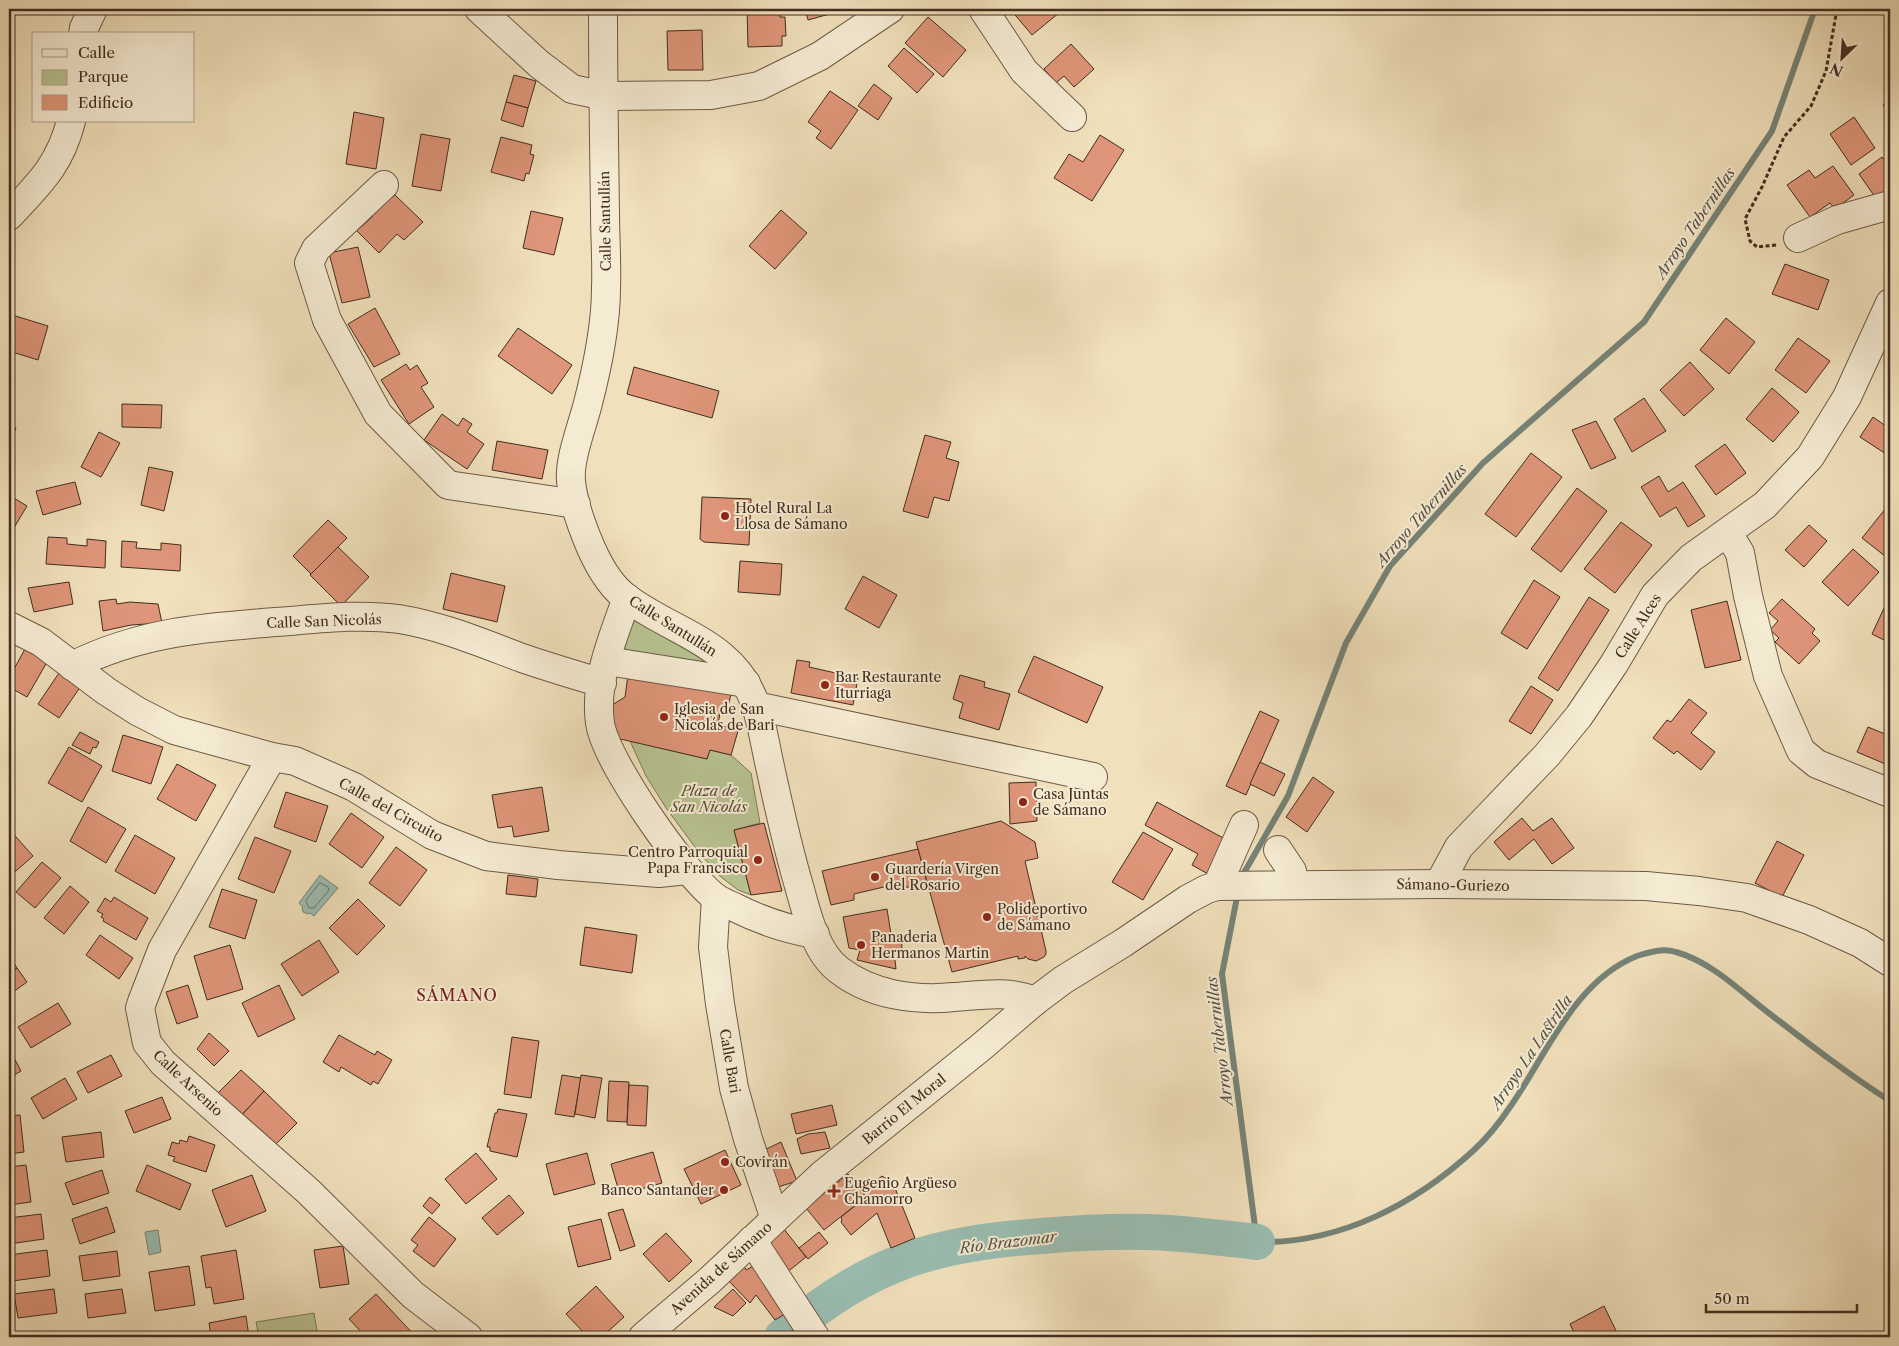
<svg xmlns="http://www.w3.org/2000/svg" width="1899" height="1346" viewBox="0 0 1899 1346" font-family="'Libre Caslon Text',serif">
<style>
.green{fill:#b8c291;stroke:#7c7858}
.water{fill:#9abdb1;stroke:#768377}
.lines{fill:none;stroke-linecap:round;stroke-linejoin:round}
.shore{stroke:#6e7568;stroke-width:1}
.stream{stroke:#768377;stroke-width:6}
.river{stroke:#9abdb1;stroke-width:36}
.building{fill:#df9579;stroke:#412d1f}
.minor-casing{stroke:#6d5a46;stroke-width:30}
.path{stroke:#412d1f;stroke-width:3;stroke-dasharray:4 2.5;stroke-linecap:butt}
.minor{stroke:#f5ebd3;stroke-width:28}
.poi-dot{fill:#8f2418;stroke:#f5ebd3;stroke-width:2}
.labels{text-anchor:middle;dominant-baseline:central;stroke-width:4;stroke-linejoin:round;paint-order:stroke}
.street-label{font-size:14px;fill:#412d1f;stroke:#f5ebd3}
.poi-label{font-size:14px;fill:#412d1f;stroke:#f5ebd3;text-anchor:start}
.park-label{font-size:14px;font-style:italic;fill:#594b36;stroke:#f5ebd3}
.water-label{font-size:15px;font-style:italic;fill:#575144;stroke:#f5ebd3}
.quarter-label{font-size:16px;letter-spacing:1px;fill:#7a1f14;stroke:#f5ebd3}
</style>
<rect width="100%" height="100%" fill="#f0e0bb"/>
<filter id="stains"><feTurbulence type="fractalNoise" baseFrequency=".004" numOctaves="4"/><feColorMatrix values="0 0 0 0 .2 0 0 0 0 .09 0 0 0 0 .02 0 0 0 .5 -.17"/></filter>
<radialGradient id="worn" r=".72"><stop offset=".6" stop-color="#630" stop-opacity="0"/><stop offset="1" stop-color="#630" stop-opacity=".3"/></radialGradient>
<g class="green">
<path d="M635,621L713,661L718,670L623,654L631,623Z"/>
<path d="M630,741L707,759L710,750L731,755L751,773L760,823L734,830L751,895L738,890L721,877L701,855L666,808L646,776Z"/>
<path d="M314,1313L318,1337H259L256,1322Z"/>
</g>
<g class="water">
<path d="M320,875L338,888L314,916L310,913L308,914L303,912L302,906L299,903Z"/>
<path d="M158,1230L161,1252L149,1255L145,1232Z"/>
</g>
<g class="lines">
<path class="shore" d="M320,883L328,887L329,890L314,908H309L306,901Z"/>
<g class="stream">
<path d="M1241,878L1288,796L1346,643L1390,566L1483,463L1644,322L1772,131L1815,9"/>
<path d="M1238,892L1222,974L1257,1242C1339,1244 1414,1205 1474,1150C1487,1138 1500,1122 1510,1107C1546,1056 1574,981 1637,956C1650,952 1663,948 1676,952C1712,962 1741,992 1770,1014C1809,1044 1848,1074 1890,1101"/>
</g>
<path class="river" d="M782,1337C819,1304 860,1277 907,1260C950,1245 996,1239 1042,1236C1077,1233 1112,1231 1148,1232C1184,1233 1221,1238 1257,1242"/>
</g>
<g class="building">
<path d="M747,9H780V17H785L786,36H782V46L748,47Z"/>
<path d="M805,9H844V10L808,20Z"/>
<path d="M1010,9H1056L1059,13L1032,35Z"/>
<path d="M928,17L966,50L943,77L905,43Z"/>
<path d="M702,30L703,70H668L667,31Z"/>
<path d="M1071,44L1094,69L1074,87L1064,76L1056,83L1044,69Z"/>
<path d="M904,48L934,74L917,93L888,66Z"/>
<path d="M514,75L536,81L528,108L506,102Z"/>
<path d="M874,84L892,98L878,120L858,106Z"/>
<path d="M830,91L858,110L831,149L816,138L821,131L808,122Z"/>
<path d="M1890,100V115L1883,105Z"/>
<path d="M506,102L528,108L523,127L501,120Z"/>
<path d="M354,112L384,118L376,169L346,164Z"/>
<path d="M1854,117L1875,148L1851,165L1830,134Z"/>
<path d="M421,134L450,139L441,191L412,186Z"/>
<path d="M1100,135L1124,150L1092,201L1054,178L1069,154L1083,162Z"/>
<path d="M501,137L532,145L530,154L534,155L529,174L526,173L524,181L491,172Z"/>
<path d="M1882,157L1890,168V197L1880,204L1859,174Z"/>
<path d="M1833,166L1854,195L1835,209L1830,203L1810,217L1787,185L1809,170L1815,178Z"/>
<path d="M395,195L423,222L404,240L397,234L379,253L354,228L357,225L360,228L373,216L370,213Z"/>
<path d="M781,210L807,233L775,269L749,246Z"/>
<path d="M531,211L563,218L554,255L523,248Z"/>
<path d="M358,247L370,297L342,303L329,253Z"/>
<path d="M1785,264L1829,280L1818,310L1772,294Z"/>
<path d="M375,308L400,354L374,367L348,324Z"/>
<path d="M9,314L48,326L38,360L9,351Z"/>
<path d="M1726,318L1755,342L1729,374L1700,350Z"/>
<path d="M518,328L572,365L552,394L498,356Z"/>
<path d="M1798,338L1830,361L1806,393L1775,370Z"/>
<path d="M1690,362L1714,389L1684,416L1660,390Z"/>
<path d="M406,364L410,370L417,365L428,383L421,387L434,407L409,424L381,380Z"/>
<path d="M634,367L719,391L712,418L627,394Z"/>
<path d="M1772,388L1799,412L1773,442L1746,419Z"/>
<path d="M1644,398L1666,431L1632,452L1614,419Z"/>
<path d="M122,404L162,405L161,428L122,427Z"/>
<path d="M442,414L458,426L463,418L472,424L467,432L484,444L467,469L424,440Z"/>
<path d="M1873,417L1890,429V454L1889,456L1860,437Z"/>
<path d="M1596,421L1616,458L1591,469L1572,430Z"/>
<path d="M9,425L16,428L9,445Z"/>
<path d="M99,432L120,443L101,477L81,467Z"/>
<path d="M925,435L951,442L946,458L959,462L949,501L934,497L928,518L903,511Z"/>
<path d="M497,441L548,450L542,479L492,470Z"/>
<path d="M1725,444L1746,473L1716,495L1695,466Z"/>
<path d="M1531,453L1562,477L1516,537L1485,514Z"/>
<path d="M149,467L173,472L164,511L141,505Z"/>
<path d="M1659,476L1668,492L1683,482L1705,516L1688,527L1676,507L1660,517L1641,487Z"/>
<path d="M75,482L81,504L43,515L36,491Z"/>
<path d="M1577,488L1607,511L1561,572L1531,549Z"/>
<path d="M9,495L27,506L9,536Z"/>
<path d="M702,497L751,499L749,545L704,542L700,539Z"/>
<path d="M1886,508L1890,511V560L1862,538Z"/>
<path d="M328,520L347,538L311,574L293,556Z"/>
<path d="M1621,522L1652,545L1615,593L1584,569Z"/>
<path d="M1809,525L1827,541L1804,567L1785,550Z"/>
<path d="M48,537L67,538V544L87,546V539L106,541L105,568L46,564Z"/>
<path d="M122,541L137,542L136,548L161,550V543L181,545L180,571L121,567Z"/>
<path d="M338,547L369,577L341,606L310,575Z"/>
<path d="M1853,549L1879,572L1848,606L1822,582Z"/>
<path d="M740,561L782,564L780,595L738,592Z"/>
<path d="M451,573L505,586L497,622L443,609Z"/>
<path d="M863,576L897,595L879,628L845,609Z"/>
<path d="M1534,580L1560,597L1527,649L1501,633Z"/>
<path d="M69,582L73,604L34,612L28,588Z"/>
<path d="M1589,597L1609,610L1558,691L1538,678Z"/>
<path d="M116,599L117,604L130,602L158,604L162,623L131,625L103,631L99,601Z"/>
<path d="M1782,599L1815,629L1812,633L1820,641L1799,664L1775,642L1779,638L1770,630L1778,621L1769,613Z"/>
<path d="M1727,601L1741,660L1705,668L1691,610Z"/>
<path d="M1885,606L1890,608V643L1872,634Z"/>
<path d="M25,649L47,662L27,697L9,687V678Z"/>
<path d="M1034,656L1103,687L1087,723L1018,692Z"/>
<path d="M797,660L810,662L809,667L858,678L853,705L791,693Z"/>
<path d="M61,670L85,680L59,718L38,704Z"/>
<path d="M628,675L732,691L726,713H720L718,724L738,731L731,755L710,750L707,759L616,738L609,722L612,705L625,697Z"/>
<path d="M960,675L985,682L984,687L1010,694L999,730L959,718L963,703L953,699Z"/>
<path d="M1531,686L1553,700L1531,734L1509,721Z"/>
<path d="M1689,699L1707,713L1691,733L1715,752L1701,770L1677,751L1674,754L1653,738L1667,720L1671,722Z"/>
<path d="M1260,711L1279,720L1246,795L1226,786Z"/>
<path d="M1868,727L1890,736V772H1888L1890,766L1857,752Z"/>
<path d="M80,732L99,742L96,748L93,747L90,754L72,745Z"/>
<path d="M123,735L163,747L151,784L112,771Z"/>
<path d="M69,747L102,766L82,802L48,783Z"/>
<path d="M1260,762L1285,774L1274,796L1250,784Z"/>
<path d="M177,764L216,785L196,821L157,799Z"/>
<path d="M1313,777L1334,792L1307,832L1286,817Z"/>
<path d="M1036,782L1037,821L1010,824L1009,783Z"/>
<path d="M542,787L549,831L514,837L512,826L498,828L492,795Z"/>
<path d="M286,792L328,806L316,842L274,827Z"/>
<path d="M1157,802L1227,840L1208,874L1192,865L1198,854L1145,825Z"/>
<path d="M88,807L126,829L106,863L70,841Z"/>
<path d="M351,813L384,837L362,868L329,844Z"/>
<path d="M1522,818L1533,831L1552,818L1574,848L1552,864L1534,839L1509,860L1494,842Z"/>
<path d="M1001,821L1035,842L1038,858L1025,861L1046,951V954L1044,957L1036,961L1028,959L1025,956V958L1018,959V956L952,972L916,842Z"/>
<path d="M764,823L782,891L751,895L734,830Z"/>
<path d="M9,829L33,856L9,877Z"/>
<path d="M1143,832L1173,849L1143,900L1112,882Z"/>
<path d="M135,835L175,858L155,894L115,871Z"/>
<path d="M255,837L291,851L274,893L238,879Z"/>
<path d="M1777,841L1804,855L1782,897L1755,883Z"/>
<path d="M396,847L427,870L400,906L369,883Z"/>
<path d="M918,849L927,883L903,888L901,883L854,894V900L831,905L822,871Z"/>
<path d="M42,862L61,878L35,908L16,892Z"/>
<path d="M508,875L538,879L536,897L506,894Z"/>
<path d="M70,886L89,902L64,934L44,918Z"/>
<path d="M222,889L257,900L245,939L209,927Z"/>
<path d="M114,897L148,918L136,940L103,921L104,919L101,917L103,914L97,911L105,898L111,902Z"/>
<path d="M358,899L385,926L357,955L329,928Z"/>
<path d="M887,909L891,934H901L902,949L894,951L896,969L857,960L860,950L849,948L843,917Z"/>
<path d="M585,927L637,935L632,973L580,965Z"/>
<path d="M100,935L133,958L119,979L86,955Z"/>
<path d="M319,940L339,972L302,996L281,964Z"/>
<path d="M230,945L243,989L207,1000L194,956Z"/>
<path d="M9,955L17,968L9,974Z"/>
<path d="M17,968L27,982L9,995V974Z"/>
<path d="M188,985L198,1017L177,1024L166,992Z"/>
<path d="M279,985L295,1019L258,1037L242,1003Z"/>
<path d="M58,1003L71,1024L31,1048L18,1027Z"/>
<path d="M209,1033L229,1051L214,1066L197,1049Z"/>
<path d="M339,1035L375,1055L377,1051L392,1060L378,1084L373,1081L371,1085L341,1067L339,1072L323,1062Z"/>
<path d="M512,1037L539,1041L531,1098L504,1094Z"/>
<path d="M11,1052L21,1071L9,1078V1053Z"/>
<path d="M111,1055L122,1076L88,1093L77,1072Z"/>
<path d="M241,1070L264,1091L239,1118L217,1094Z"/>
<path d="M562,1075L581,1078L574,1117L555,1114Z"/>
<path d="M581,1075L602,1078L595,1118L575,1114Z"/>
<path d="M65,1078L77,1099L43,1119L31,1098Z"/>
<path d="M609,1081L629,1082L627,1122L607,1121Z"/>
<path d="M629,1085L648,1086L646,1126L627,1125Z"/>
<path d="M264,1091L297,1123L271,1149L239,1118Z"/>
<path d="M162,1097L171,1119L134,1133L125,1111Z"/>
<path d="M832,1105L837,1125L796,1134L791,1114Z"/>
<path d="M498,1109L527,1114L517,1157L490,1151V1147H487L495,1113H497Z"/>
<path d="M20,1115L24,1152L9,1154V1116Z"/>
<path d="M101,1132L104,1157L66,1162L62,1137Z"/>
<path d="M825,1132L830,1148L801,1154L797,1139L808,1134Z"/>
<path d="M189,1136L215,1145L206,1172L173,1161L175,1157L168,1155L172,1142L179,1144L180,1140L187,1142Z"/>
<path d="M781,1142L797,1181L775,1188L760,1152Z"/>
<path d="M725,1150L741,1185L701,1204L684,1169Z"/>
<path d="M653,1152L662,1183L620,1195L611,1164Z"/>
<path d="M476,1153L497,1179L466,1204L445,1179Z"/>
<path d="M587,1153L595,1184L554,1195L546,1164Z"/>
<path d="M26,1165L31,1202L9,1205V1167Z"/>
<path d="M147,1165L191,1184L180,1210L136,1191Z"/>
<path d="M102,1170L109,1193L73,1205L65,1183Z"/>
<path d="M848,1174L866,1197L824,1230L806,1208Z"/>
<path d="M252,1175L266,1211L226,1227L212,1190Z"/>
<path d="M882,1176L893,1183L915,1238L891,1248L877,1213L851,1235L841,1222L842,1220L841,1217L866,1197L862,1191Z"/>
<path d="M509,1195L524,1213L497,1235L482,1218Z"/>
<path d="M430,1197L440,1205L432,1214L423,1206Z"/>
<path d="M107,1207L115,1232L80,1244L72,1219Z"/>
<path d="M623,1209L635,1246L620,1251L608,1213Z"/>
<path d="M41,1214L44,1239L9,1244V1218Z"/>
<path d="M429,1217L456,1239L434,1267L413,1251L418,1245L411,1240Z"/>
<path d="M601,1219L611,1259L578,1267L568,1227Z"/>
<path d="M780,1224L806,1257L780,1278L759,1241Z"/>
<path d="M819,1232L828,1243L808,1259L799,1248Z"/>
<path d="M666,1233L692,1261L669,1282L643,1254Z"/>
<path d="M343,1246L349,1284L320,1288L314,1250Z"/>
<path d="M47,1250L50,1276L12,1281L9,1255Z"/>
<path d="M236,1250L244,1299L214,1304L211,1287L206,1288L201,1256Z"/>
<path d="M117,1251L120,1276L83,1281L79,1256Z"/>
<path d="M741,1260L746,1270L762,1261L793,1309L775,1320L756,1295L750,1303L725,1277Z"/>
<path d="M189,1266L195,1305L155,1311L149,1272Z"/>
<path d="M596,1286L624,1317L602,1337H588L566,1314Z"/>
<path d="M54,1289L57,1313L18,1318L14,1294Z"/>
<path d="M122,1289L126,1313L88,1318L85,1294Z"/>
<path d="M733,1289L746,1303L733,1316L714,1307Z"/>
<path d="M376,1294L416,1337H366L349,1319Z"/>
<path d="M1604,1306L1619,1337H1576L1570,1324Z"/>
<path d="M246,1316L249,1337H211L209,1323Z"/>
</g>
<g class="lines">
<g class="minor-casing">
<g id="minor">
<path d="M479,9L539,64L572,89L605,96L711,95L759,86L820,56L890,9"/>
<path d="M603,9C603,76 604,144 605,212C605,237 607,263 606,288C606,328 597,369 587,407C581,429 569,460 571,481C573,504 582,527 591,548C599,566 612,588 628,599C676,634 735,643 756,706C762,724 765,744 769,762C778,804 787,845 799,886C807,914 815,952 839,970C871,995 915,1001 954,997C982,995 1008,990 1035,1001"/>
<path d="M983,9L1024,71L1072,117"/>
<path d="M83,34L84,28L93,9"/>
<path d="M384,185L316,249L309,263L327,320L378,414L448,485L576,504"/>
<path d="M9,216C39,184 60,165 71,121"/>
<path d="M1798,238L1837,220L1890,205"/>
<path d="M1728,533L1740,553L1748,596L1768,676L1801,751L1817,764L1890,793"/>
<path d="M627,598C613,637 594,681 600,723C605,760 685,875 716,898C722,902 730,905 736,908C762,921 786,929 815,934"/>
<path d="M9,626L41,642L106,691L137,711L174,730L272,757L295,761L354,787L432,835L486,856L558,865L659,873L687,870"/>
<path d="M607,661L746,683"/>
<path d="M72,666C144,630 211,627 290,621C325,618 364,614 399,619C442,626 482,643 522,658C548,667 575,675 602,683"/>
<path d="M756,706L1093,777"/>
<path d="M272,757L162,950L142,1002L140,1008L147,1043L163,1063L308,1191L413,1295L468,1337"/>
<path d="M1278,850L1292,871L1294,884"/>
<path d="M1439,884L1459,847L1547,755L1579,716L1614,664L1655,595L1691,558L1765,505L1810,457L1847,397L1890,303"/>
<path d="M1217,886L1244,825"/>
<path d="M716,898L713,947L720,1004L734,1088L748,1139L775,1219"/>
<path d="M752,1240L815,1337"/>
<path d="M643,1337L710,1280L822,1175L980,1048L1035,1001L1063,980L1123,943L1188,899L1207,889L1217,886L1439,884L1646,886L1699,891L1747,898L1809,920L1860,943L1890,962"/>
</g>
</g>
<path class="path" d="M1776,245L1757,247L1750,241L1745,219L1762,187L1784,137L1811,106L1826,71L1837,9"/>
<use href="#minor" class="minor"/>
</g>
<g class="poi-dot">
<circle cx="725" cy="516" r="5"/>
<circle cx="825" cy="685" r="5"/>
<circle cx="664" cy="717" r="5"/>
<circle cx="1023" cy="802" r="5"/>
<circle cx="758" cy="860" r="5"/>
<circle cx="875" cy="877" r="5"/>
<circle cx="987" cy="917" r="5"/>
<circle cx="861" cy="945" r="5"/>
<circle cx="725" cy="1162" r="5"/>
<circle cx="724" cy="1190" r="5"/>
<path d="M831.5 1183.5h5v5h5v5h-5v5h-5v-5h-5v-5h5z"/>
</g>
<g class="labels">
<g class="street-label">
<text transform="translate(605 221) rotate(-91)">Calle Santullán</text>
<text transform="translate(324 621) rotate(-2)">Calle San Nicolás</text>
<text transform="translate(673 626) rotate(32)">Calle Santullán</text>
<text transform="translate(1638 626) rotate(-58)">Calle Alces</text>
<text transform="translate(391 810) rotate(29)">Calle del Circuito</text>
<text transform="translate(1453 885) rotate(1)">Sámano-Guriezo</text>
<text transform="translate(730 1061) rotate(80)">Calle Bari</text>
<text transform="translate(188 1083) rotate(43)">Calle Arsenio</text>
<text transform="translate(904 1109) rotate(-39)">Barrio El Moral</text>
<text transform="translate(721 1268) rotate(-42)">Avenida de Sámano</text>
</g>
<g class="poi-label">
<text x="735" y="508">Hotel Rural La<tspan x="735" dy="16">Llosa de Sámano</tspan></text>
<text x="835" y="677">Bar Restaurante<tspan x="835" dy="16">Iturriaga</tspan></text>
<text x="674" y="709">Iglesia de San<tspan x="674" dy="16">Nicolás de Bari</tspan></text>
<text x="1033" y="794">Casa Juntas<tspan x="1033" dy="16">de Sámano</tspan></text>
<text x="748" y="852" text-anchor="end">Centro Parroquial<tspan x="748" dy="16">Papa Francisco</tspan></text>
<text x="885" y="869">Guardería Virgen<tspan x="885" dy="16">del Rosario</tspan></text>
<text x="997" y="909">Polideportivo<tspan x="997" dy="16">de Sámano</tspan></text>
<text x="871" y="937">Panaderia<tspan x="871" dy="16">Hermanos Martin</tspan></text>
<text x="735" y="1162">Covirán</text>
<text x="844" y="1183">Eugenio Argüeso<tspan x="844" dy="16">Chamorro</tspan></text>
<text x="714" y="1190" text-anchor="end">Banco Santander</text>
</g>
<g class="park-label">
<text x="709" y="791">Plaza de<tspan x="709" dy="16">San Nicolás</tspan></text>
</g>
<g class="water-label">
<text transform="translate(1695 223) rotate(-56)">Arroyo Tabernillas</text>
<text transform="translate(1421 515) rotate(-49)">Arroyo Tabernillas</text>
<text transform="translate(1219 1041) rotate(-97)">Arroyo Tabernillas</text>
<text transform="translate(1531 1052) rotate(-56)">Arroyo La Lastrilla</text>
<text transform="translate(1008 1242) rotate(-7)">Río Brazomar</text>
</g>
<g class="quarter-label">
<text x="457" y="995">SÁMANO</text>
</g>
</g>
<rect width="1899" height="1346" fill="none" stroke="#f0e0bb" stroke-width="30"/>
<rect x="10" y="10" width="1879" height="1326" fill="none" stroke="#412d1f" stroke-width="2.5"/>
<rect x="15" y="15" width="1869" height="1316" fill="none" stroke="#412d1f"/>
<rect x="32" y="32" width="162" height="90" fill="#f5ebd3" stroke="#ad9f8b"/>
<rect x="42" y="49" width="25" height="8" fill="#f5ebd3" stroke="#ad9f8b"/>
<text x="78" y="58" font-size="15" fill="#412d1f">Calle</text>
<rect x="42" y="70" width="25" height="15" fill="#b8c291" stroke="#ad9f8b"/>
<text x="78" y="82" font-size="15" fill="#412d1f">Parque</text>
<rect x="42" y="95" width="25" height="15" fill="#df9579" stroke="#ad9f8b"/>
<text x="78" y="108" font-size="15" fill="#412d1f">Edificio</text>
<g transform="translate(1842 58) rotate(205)" stroke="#f5ebd3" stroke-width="4" paint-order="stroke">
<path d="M0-4L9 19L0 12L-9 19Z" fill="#412d1f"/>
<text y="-8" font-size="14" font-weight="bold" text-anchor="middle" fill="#412d1f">N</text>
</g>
<path d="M1706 1304v8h151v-8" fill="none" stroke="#412d1f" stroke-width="2.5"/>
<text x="1714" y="1304" font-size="15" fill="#412d1f" stroke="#f5ebd3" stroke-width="4" paint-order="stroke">50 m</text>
<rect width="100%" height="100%" filter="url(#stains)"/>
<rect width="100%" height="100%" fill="url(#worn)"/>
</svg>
